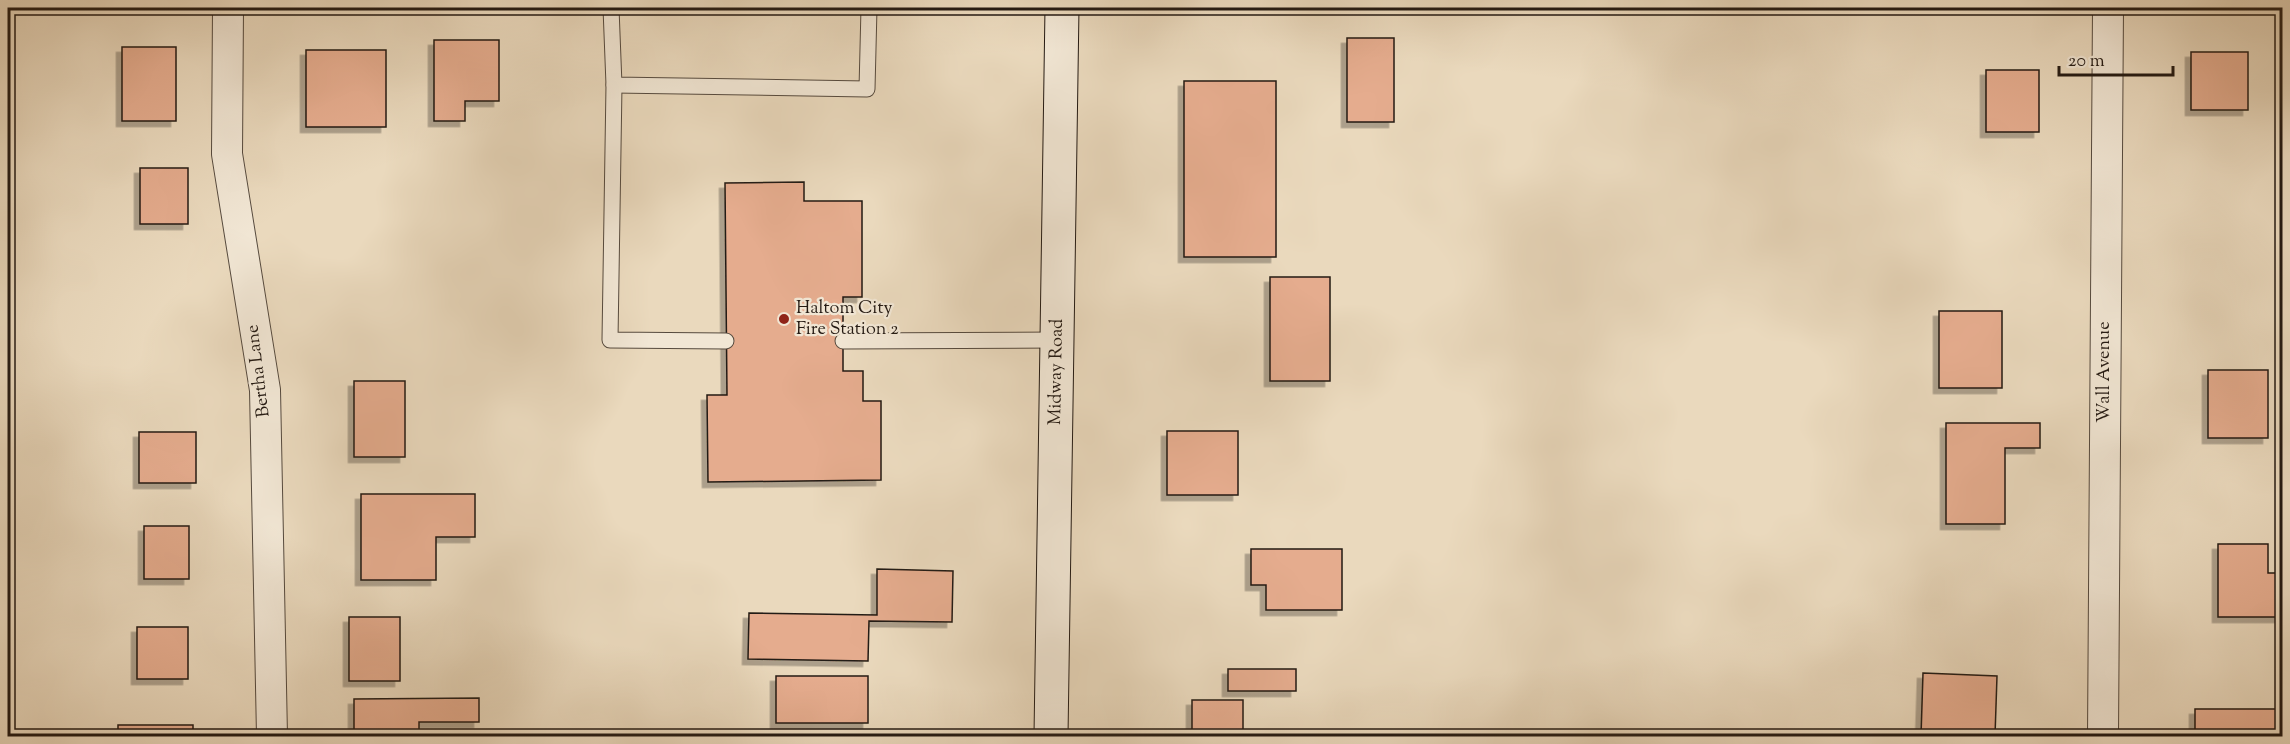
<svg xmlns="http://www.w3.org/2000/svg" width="2290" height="744" viewBox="0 0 2290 744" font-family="'Sorts Mill Goudy',serif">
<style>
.building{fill:#e5ac8e;stroke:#241a13;stroke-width:1.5;filter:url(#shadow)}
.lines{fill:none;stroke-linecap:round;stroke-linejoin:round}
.service-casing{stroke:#564a3e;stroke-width:17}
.minor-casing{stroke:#564a3e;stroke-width:32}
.secondary-casing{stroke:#241a13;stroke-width:35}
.service{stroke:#f1e6d4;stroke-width:15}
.minor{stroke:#f1e6d4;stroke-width:30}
.secondary{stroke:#f1e6d4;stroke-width:33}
.poi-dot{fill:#8f2418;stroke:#f1e6d4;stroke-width:2}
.labels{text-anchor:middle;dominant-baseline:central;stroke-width:4.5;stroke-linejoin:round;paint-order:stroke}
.poi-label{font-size:18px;fill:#241a13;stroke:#f1e6d4;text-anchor:start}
.street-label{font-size:18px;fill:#241a13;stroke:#f1e6d4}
</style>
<defs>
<filter id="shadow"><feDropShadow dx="-5.5" dy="5.5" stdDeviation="0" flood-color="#0004"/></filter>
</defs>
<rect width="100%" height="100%" fill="#ead9bd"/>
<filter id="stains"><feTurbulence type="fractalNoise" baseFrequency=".00333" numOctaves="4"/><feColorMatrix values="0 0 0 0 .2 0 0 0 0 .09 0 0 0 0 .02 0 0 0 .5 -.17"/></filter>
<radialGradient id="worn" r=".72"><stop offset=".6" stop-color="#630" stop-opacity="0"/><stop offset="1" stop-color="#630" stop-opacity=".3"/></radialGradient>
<g class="building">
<rect x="1347" y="38" width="47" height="84"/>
<path d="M434,40H499V101H465V121H434Z"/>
<rect x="122" y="47" width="54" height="74"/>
<rect x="306" y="50" width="80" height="77"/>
<rect x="2191" y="52" width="57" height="58"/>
<rect x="1986" y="70" width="53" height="62"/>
<rect x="1184" y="81" width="92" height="176"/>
<rect x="140" y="168" width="48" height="56"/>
<path d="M804,182V201H862V297H843V371H863V401H881V480L708,482L707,395H727L725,183Z"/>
<rect x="1270" y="277" width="60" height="104"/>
<rect x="1939" y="311" width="63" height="77"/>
<rect x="2208" y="370" width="60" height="68"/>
<rect x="354" y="381" width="51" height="76"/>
<path d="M1946,423H2040V448H2005V524H1946Z"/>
<rect x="1167" y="431" width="71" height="64"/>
<rect x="139" y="432" width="57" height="51"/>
<path d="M361,494H475V537H436V580H361Z"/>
<rect x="144" y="526" width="45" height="53"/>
<path d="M2218,544H2268V573H2282V617H2218Z"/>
<path d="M1251,549H1342V610H1266V585H1251Z"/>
<path d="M877,569L953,571L952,622L869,621L868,661L748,659L749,613L877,615Z"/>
<rect x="349" y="617" width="51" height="64"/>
<rect x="137" y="627" width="51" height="52"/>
<rect x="1228" y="669" width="68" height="22"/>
<path d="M1923,673L1997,676L1995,736H1921Z"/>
<rect x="776" y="676" width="92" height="47"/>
<path d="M479,698V722H419V736H354V699Z"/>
<rect x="1192" y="700" width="51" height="36"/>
<rect x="2195" y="709" width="87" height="27"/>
<rect x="118" y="725" width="75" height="11"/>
</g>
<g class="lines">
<g class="service-casing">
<g id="service">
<path d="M611,8L614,85L867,89L869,8"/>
<path d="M614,85L610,340L726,341"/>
<path d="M843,341L1057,340"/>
</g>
</g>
<g class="minor-casing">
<g id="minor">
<path d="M228,8L227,154L265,390L272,736"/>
<path d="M2103,736L2108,8"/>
</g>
</g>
<g class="secondary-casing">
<path id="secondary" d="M1051,736L1062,8"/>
</g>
<use href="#service" class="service"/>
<use href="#minor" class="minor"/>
<use href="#secondary" class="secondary"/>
</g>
<circle class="poi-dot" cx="784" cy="319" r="6"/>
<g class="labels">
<g class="poi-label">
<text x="796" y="309">Haltom City<tspan x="796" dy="21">Fire Station 2</tspan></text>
</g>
<g class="street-label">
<text transform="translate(259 371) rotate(-97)">Bertha Lane</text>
<text transform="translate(1057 372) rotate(-89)">Midway Road</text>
<text transform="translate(2105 372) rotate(-90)">Wall Avenue</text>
</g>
</g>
<rect width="2290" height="744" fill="none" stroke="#ead9bd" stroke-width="30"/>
<rect x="9" y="9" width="2272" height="726" fill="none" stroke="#241a13" stroke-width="3"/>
<rect x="15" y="15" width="2260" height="714" fill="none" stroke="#241a13" stroke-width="1.5"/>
<path d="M2059 66v9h114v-9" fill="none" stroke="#241a13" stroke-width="3"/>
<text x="2068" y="66" font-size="18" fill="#241a13" stroke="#f1e6d4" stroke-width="4.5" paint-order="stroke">20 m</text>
<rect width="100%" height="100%" filter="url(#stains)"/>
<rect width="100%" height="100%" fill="url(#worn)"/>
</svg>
